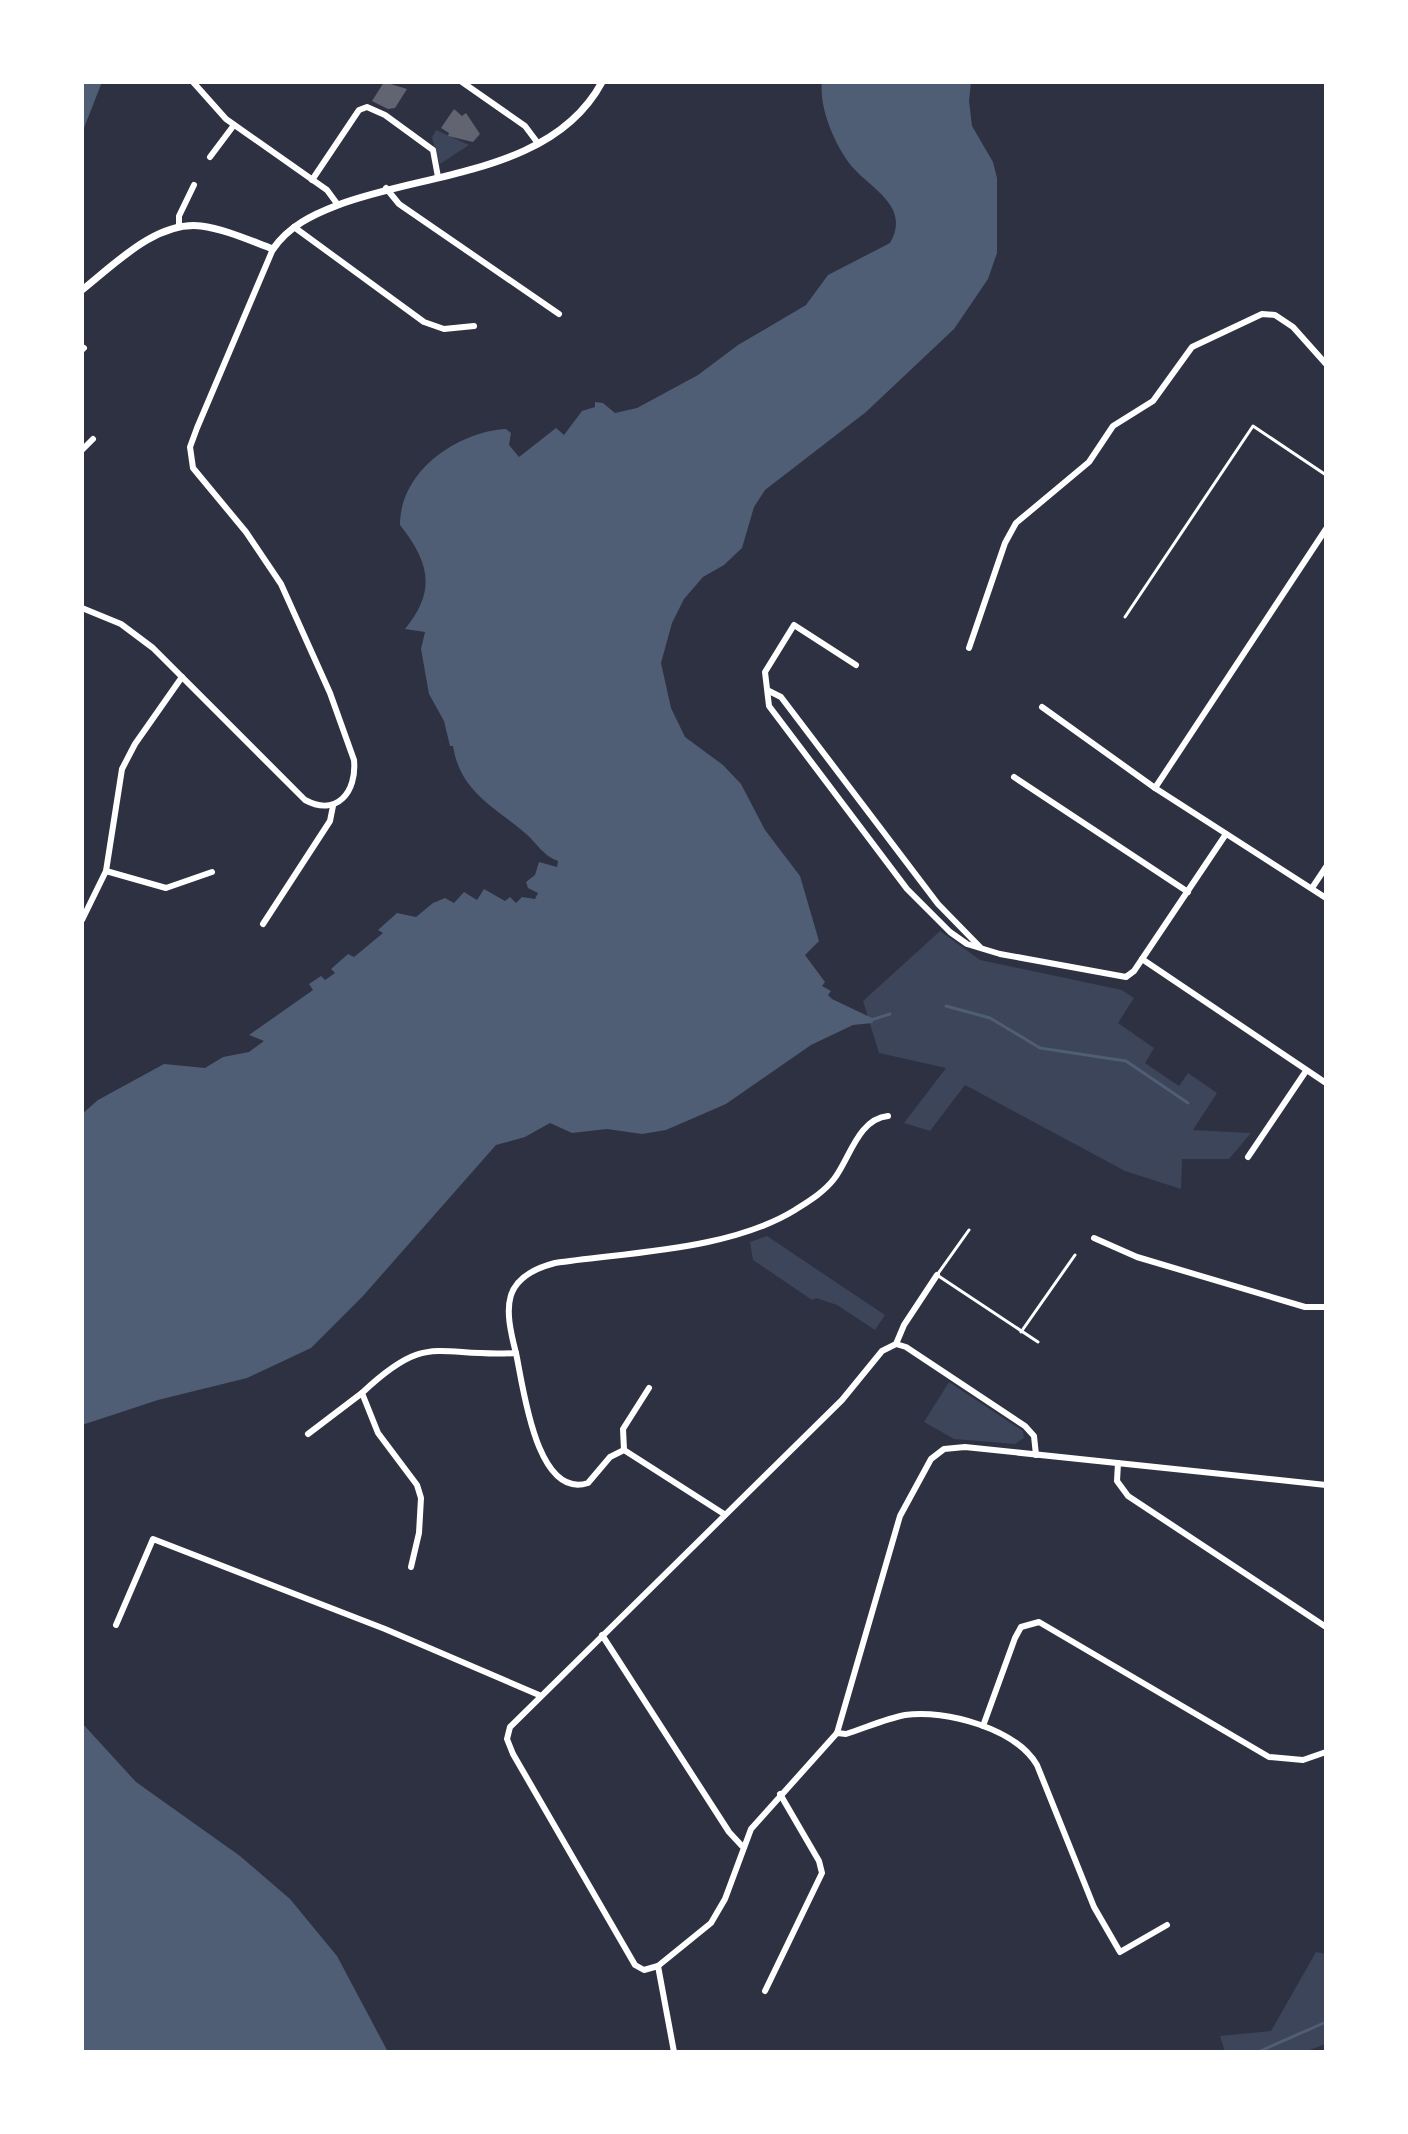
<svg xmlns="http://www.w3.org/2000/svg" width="1408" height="2134" viewBox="0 0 1408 2134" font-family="'Nunito Sans',sans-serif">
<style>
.green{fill:#3c4559}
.water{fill:#4f5d75}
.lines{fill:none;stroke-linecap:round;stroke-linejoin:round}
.stream{stroke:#4f5d75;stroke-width:3}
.building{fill:#626471}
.service{stroke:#fff;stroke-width:3}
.minor{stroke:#fff;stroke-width:6}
.tertiary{stroke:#fff;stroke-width:7}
</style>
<rect width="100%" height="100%" fill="#2d3142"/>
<g class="green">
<path d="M436,130L469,145L440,164L432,138Z"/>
<path d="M940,931L980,960L1122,990L1134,998L1118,1023L1154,1048L1145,1063L1179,1086L1188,1073L1217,1093L1193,1130L1251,1133L1229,1159H1182L1181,1189L1125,1171L965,1085L930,1131L904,1123L946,1068L879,1053L863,1001Z"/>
<path d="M767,1236L885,1315L875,1330L837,1305L816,1298L812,1300L753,1260L750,1242Z"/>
<path d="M949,1382L1023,1431L1024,1438L1015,1444L954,1439L924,1422Z"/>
<path d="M1316,1952L1326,1954V2044L1304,2052H1225L1220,2036L1271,2031Z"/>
</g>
<g class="water">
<path d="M82,82H102L82,133Z"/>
<path d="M822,82H971L969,101L972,126L993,162L997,178V253L988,279L954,329L866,412L765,490L754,507L742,548L724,565L703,577L684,599L672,623L661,663L671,708L685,737L723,765L741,784L765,830L800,876L819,941L805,955L825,982L822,986L831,991L828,995L832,999L872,1018L873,1023L853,1025L811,1045L726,1104L666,1130L642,1134L607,1129L572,1133L550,1123L525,1137L496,1145L363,1296L311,1348L247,1378L158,1400L82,1425V1114L98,1100L164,1064L205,1068L223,1057L249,1052L264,1041L249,1035L313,990L309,984L321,976L325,980L335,973L331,969L348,954L354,957L383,933L378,930L397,913L416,917L433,903L445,898L454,903L464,892L477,900L484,889L505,901L510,897L516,903L522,897L535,899L538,893L528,888L526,882L535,875L539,862L557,867L558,861C543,856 537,843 525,833C495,807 460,792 453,746H450L444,721L429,694L421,649L425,632L405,629C437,590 429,562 400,525C400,471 457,432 506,429L511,433L509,445L519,457L556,428L564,435L582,411L595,407V402L603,403L615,413L637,408L698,375L738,345L806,305L828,275L890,243C912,205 868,188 849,163C834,142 819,108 822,82Z"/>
<path d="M82,1723L136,1782L240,1856L290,1899L337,1956L388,2052H82Z"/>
</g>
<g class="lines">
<g class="stream">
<path d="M946,1006L990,1018L1040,1048L1126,1061L1188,1103"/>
<path d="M871,1020L890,1014"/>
<path d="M1258,2052L1326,2022"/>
</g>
</g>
<g class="building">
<path d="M384,82L407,89L395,108L388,109L372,101Z"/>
<path d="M454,109L462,116L466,113L480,134L473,142L448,136L449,133L441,128Z"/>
</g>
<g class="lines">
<g class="service">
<path d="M1125,617L1253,426L1326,475"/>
<path d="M969,1230L937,1275L1038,1342"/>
<path d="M1021,1332L1075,1255"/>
</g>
<g class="minor">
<path d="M193,82L226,119L327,190L338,205"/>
<path d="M462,82L525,126L537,142"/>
<path d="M210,157L234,125"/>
<path d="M312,180L359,110L367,107L385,115L433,150L438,177"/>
<path d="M386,188L399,204L559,314"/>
<path d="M179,227V216L194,185"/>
<path d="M294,227L424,322L444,329L474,326"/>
<path d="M82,350L84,348"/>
<path d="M82,450L93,439"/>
<path d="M82,608L121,624L153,648L305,800C337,817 357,792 354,760L330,693L281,584L246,532L193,468L190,447L197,428L273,249"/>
<path d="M969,648L1005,543L1016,523L1089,462L1113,426L1153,401L1192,347L1262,314L1275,315L1293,327L1326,364"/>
<path d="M856,665L794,625L765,672L769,706L907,889L950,932L967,944L1000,954L1126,977L1134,971L1226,834"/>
<path d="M769,691L781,697L938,904L980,947"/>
<path d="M1042,707L1155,788L1326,898"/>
<path d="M1014,777L1188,892"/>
<path d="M1155,788L1326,529"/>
<path d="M106,871L166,888L212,872"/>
<path d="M1312,888L1326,867"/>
<path d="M82,920L106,871L122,769L135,744L182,677"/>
<path d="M263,924L330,821L333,806"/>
<path d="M1142,959L1326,1083"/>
<path d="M1248,1157L1306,1071"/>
<path d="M1094,1238L1137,1257L1305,1307H1326"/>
<path d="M937,1275L904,1325L896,1344L882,1351L842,1400L510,1727L507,1739L513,1754L635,1965L644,1970L658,1966L711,1923L725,1899L751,1829L837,1733L900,1516L931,1459L944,1449L965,1447L1326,1485"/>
<path d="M896,1344L906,1347L1025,1426L1034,1436L1036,1455"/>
<path d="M516,1353C504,1307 501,1277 555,1263C630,1252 730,1250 795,1210C809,1201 824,1192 834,1179C850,1158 858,1119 888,1116"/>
<path d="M308,1434L362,1393"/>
<path d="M624,1450L623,1429L649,1388"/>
<path d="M1118,1463L1117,1481L1128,1496L1326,1627"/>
<path d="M411,1567L419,1533L421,1498L417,1485L378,1433L362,1393C429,1330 436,1358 516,1353C523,1385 536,1500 588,1483L610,1457L624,1450L724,1514"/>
<path d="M116,1625L153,1539L385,1629L539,1695"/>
<path d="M602,1635L729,1832L742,1846"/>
<path d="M983,1726L1015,1638L1021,1627L1039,1622L1269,1757L1303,1760L1326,1752"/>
<path d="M837,1733L846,1734C865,1728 885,1719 905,1715C946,1709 1016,1729 1037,1765L1094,1907L1120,1952L1167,1925"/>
<path d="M658,1966L674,2052"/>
<path d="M765,1991L822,1873L819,1861L780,1794"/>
</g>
<path class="tertiary" d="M82,290C115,264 156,221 201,226C225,229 251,241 273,249C289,226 312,215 338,205C425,172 553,174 602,82"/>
</g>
<rect width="1408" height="2134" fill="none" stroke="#ffffff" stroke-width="168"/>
</svg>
